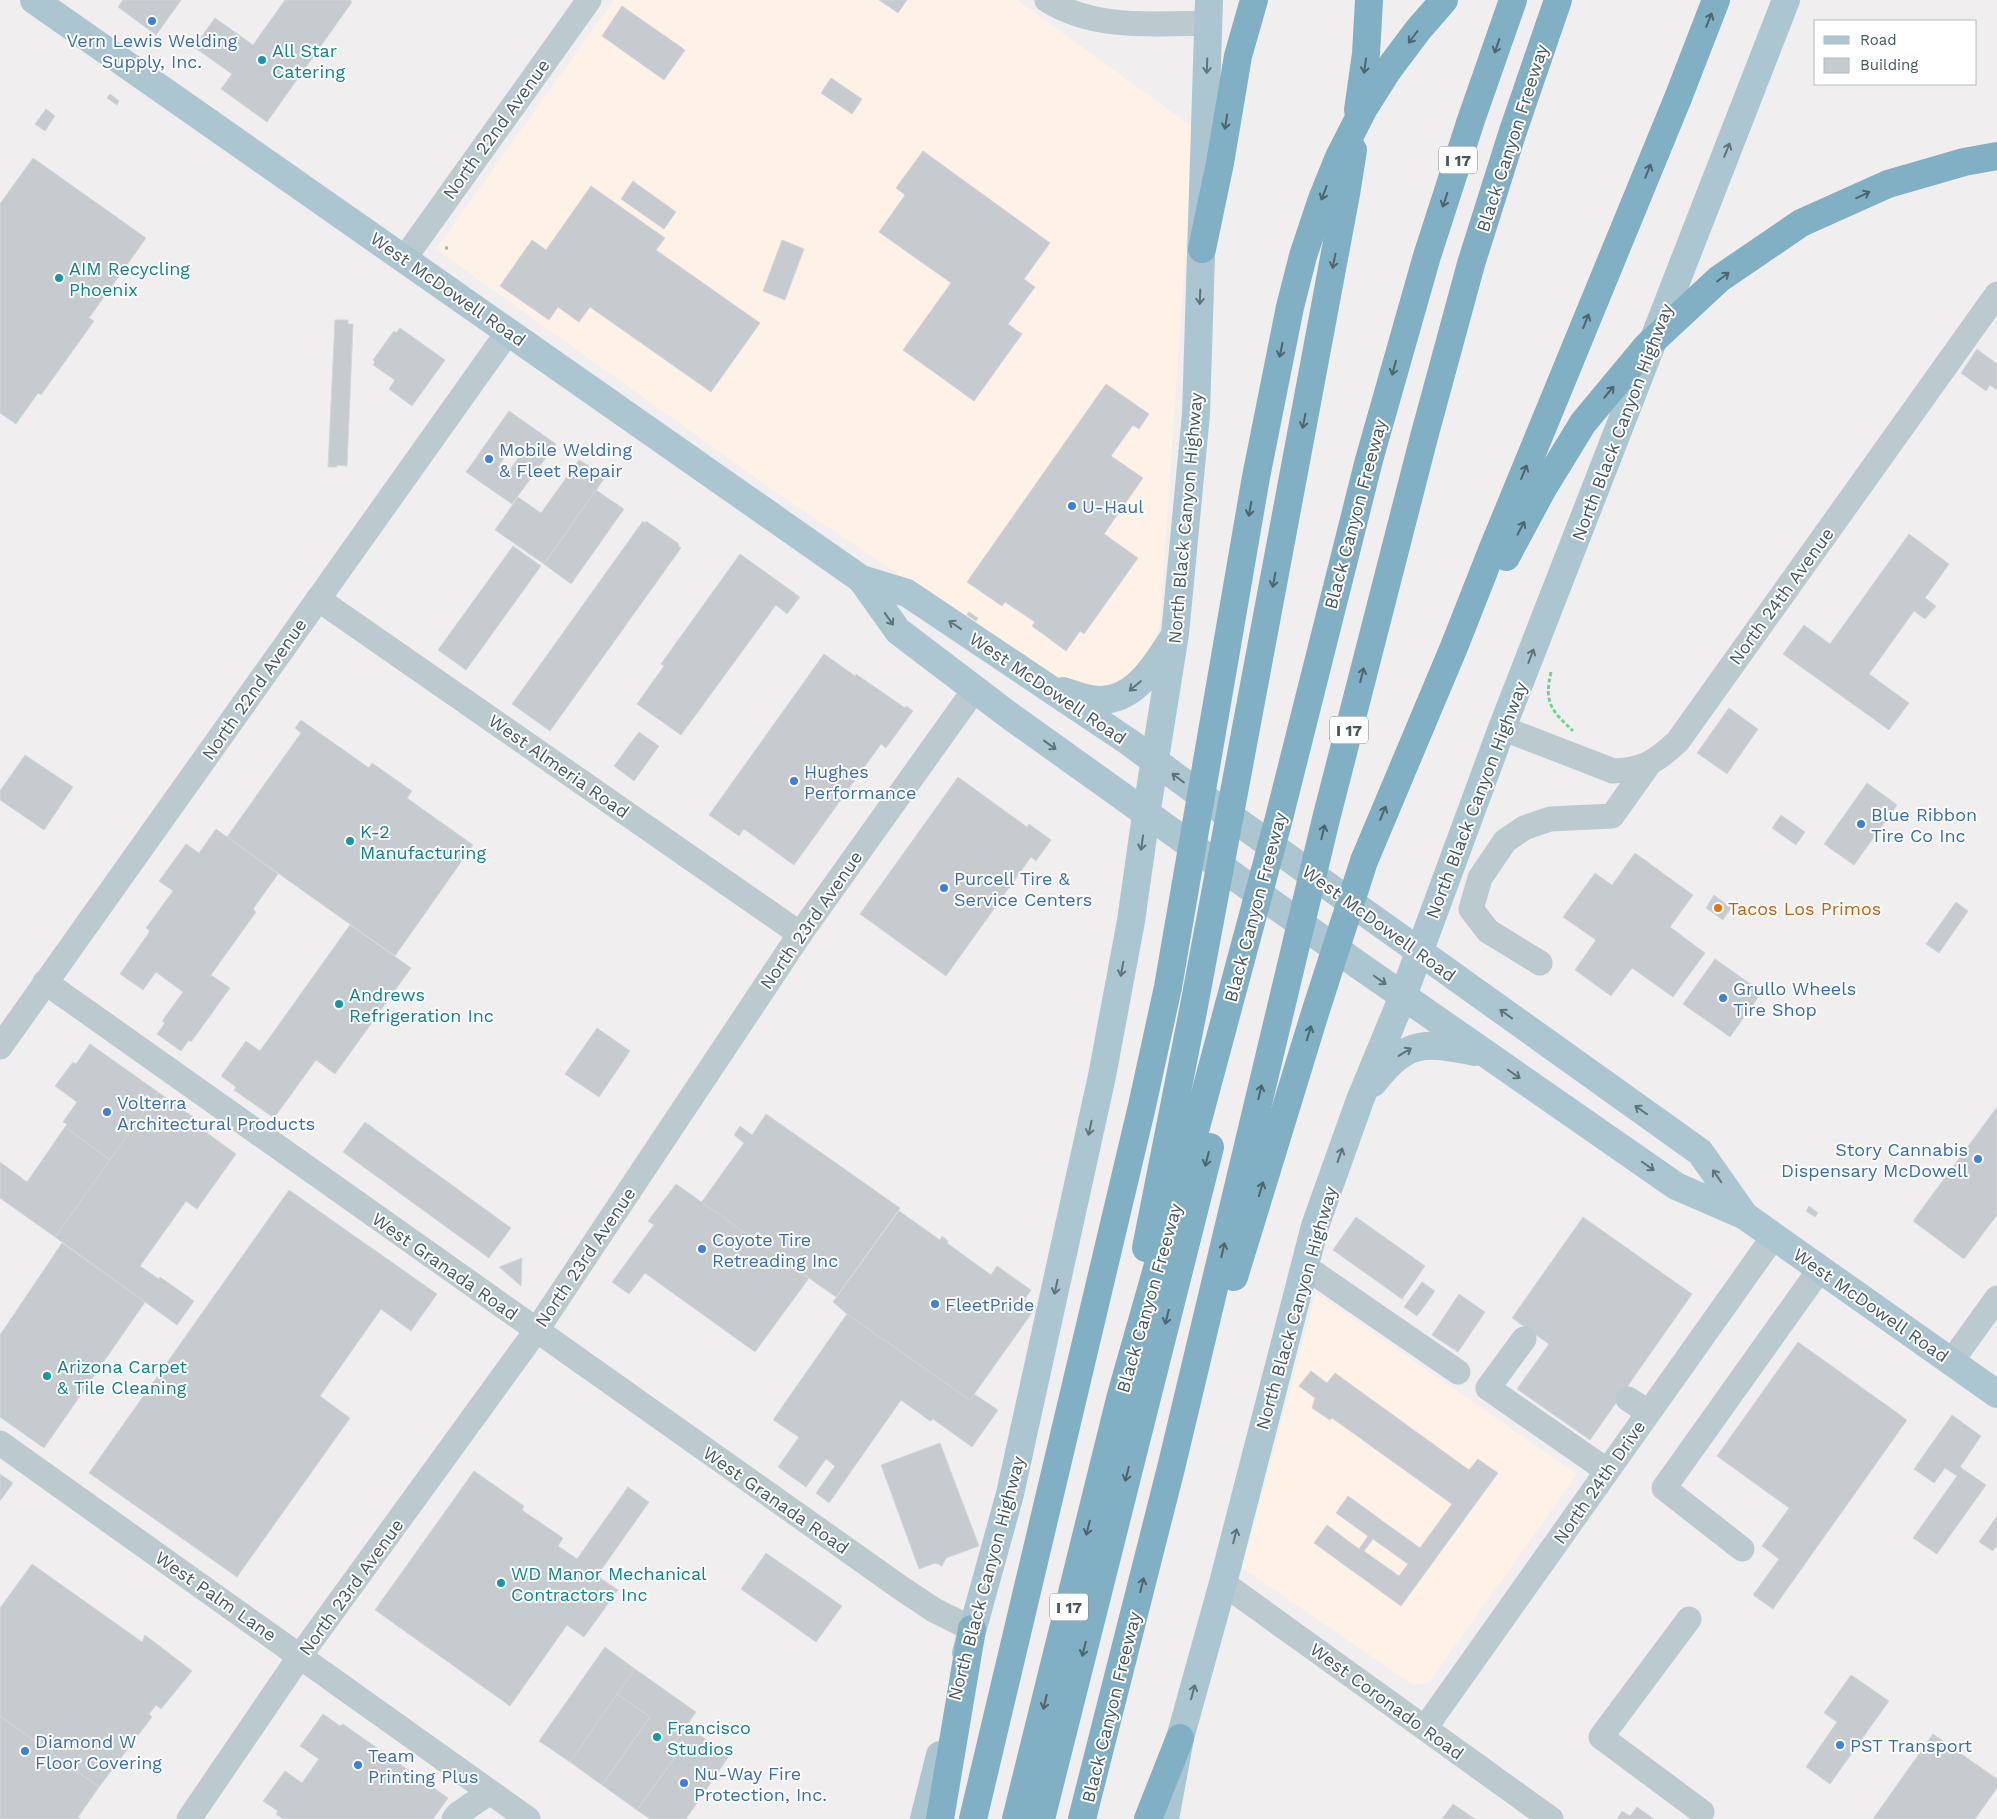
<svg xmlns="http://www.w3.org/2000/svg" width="1997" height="1819" viewBox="0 0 1997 1819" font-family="'Work Sans',sans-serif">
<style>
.commercial{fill:#fef1e6}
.building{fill:#c5cbcf;stroke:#d2d6db;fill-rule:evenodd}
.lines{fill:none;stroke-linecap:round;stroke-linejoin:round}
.path{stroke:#6cd58a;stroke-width:3;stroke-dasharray:4 2.5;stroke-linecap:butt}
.minor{stroke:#bacacf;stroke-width:25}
.major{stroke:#abc6d0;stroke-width:28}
.highway{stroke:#81afc3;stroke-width:28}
.oneway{stroke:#4d656d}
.oneway2{stroke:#5e747a}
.shop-dot{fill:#3f7fe0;stroke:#fff;stroke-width:2}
.culture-dot{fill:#0f9aa8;stroke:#fff;stroke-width:2}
.food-dot{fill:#e8710a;stroke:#fff;stroke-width:2}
.labels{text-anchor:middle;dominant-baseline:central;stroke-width:4;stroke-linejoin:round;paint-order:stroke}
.shield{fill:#fff;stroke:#7c8a8e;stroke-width:1}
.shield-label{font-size:16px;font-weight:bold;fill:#44585e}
.shop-label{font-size:18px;fill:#366cbe;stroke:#fff;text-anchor:start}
.culture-label{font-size:18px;fill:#0d838f;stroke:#fff;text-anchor:start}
.street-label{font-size:18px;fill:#44585e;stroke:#fff}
.food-label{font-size:18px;fill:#c56008;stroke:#fff;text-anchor:start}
</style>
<rect width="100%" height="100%" fill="#f1eeef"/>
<g class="commercial">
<path d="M614,0H1017L1194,128L1160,622L1155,642L1136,671L1121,680L1102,687L1077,685L1062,681L987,633L777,493L436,249Z"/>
<path d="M1316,1293L1577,1474L1430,1681L1423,1684H1412L1242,1568Z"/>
</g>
<g class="building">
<path d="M123,0H181L156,35L118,7Z"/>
<path d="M285,0H350L352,2L267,122L221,89L232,74L194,47L215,18L253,45Z"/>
<path d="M879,0H907L898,13Z"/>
<path d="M622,6L685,50L664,80L602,36Z"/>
<path d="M831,78L862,99L852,114L821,93Z"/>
<path d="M110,94L119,101L117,105L107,98Z"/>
<path d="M46,109L55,116L45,131L35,124Z"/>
<path d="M923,151L1050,243L1024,279L1035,287L1008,324L1022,334L974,401L903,350L951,283L879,232L905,195L896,188Z"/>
<path d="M33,158L146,238L89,318L94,321L41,395L38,393L16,424L0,413V204Z"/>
<path d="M633,181L676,212L664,229L621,199Z"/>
<path d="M591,186L665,238L656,250L760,323L711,392L590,307L579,322L558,307L549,320L500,286L532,240L546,250Z"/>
<path d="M782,240L804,249L785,300L763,291Z"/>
<path d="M335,320H348V324H353L347,466L337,465V467H328Z"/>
<path d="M400,328L445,360L412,406L389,389L395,380L373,365L375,362L373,360L394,331L396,333Z"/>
<path d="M1977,349L1997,364V390L1990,385L1986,391L1961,373Z"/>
<path d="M1106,384L1149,414L1139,429L1133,425L1111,456L1143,478L1104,534L1138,558L1084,634L1080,631L1066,651L1032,626L1035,622L1005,602L1002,606L967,582Z"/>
<path d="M509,411L556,444L512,504L466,472ZM513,444L523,451L507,474L498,467Z"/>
<path d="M579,460L606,476L544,564L495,530L518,497L541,513Z"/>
<path d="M596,490L624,509L571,584L544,564Z"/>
<path d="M643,521L645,523L646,521L679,544L678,546L681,548L550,731L512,704Z"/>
<path d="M1909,534L1949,564L1925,598L1936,606L1925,619L1914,611L1869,674L1909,703L1889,730L1783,654L1804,625L1830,644Z"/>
<path d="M513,546L541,566L466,670L438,650Z"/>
<path d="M740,554L800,597L787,614L776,605L681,735L637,704L664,666L661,664Z"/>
<path d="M969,612L978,618L976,621L967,615Z"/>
<path d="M824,654L855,676L856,674L905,708L906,706L913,711L886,748L881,744L794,865L744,829L739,836L709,815Z"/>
<path d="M1729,708L1758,729L1727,774L1697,753Z"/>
<path d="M301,720L369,768L372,763L412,791L407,798L473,845L395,956L227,837L301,733L295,728Z"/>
<path d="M639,732L659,746L634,781L614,766Z"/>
<path d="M25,755L73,787L44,830L0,800V791Z"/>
<path d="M958,777L1027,827L1029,824L1051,840L1036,861L1031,857L946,976L860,914Z"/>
<path d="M1867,783L1897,805L1854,865L1824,844Z"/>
<path d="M1781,815L1805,832L1796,845L1772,828Z"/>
<path d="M216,829L278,874L253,909L256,912L211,975L230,988L191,1042L189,1040L181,1051L157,1034L165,1023L162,1021L183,992L156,972L143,990L120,974L150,931L146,928L173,891L159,881L186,844L199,853Z"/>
<path d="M1635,853L1693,895L1670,927L1705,953L1673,997L1632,968L1611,996L1575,970L1596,940L1563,917L1595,873L1612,885Z"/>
<path d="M1714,895L1731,908L1723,920L1706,908Z"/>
<path d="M1956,902L1968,911L1939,953L1926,944Z"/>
<path d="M350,925L411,968L335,1074L316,1060L274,1118L234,1090L236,1087L221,1076L246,1041L260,1051Z"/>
<path d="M1715,959L1762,992L1730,1037L1683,1004Z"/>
<path d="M597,1028L630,1051L599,1097L565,1074Z"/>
<path d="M90,1044L158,1092L110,1160L65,1127L67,1124L63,1122L77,1102L55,1086L73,1062L76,1064Z"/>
<path d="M158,1092L210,1129L207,1133L236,1154L197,1209L186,1201L140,1266L159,1279L160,1277L194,1301L177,1325L55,1237Z"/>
<path d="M1997,1107V1215L1964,1259L1913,1221Z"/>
<path d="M766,1114L900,1208L836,1297L701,1203L744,1143L734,1135L740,1126L752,1135Z"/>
<path d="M365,1122L511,1228L489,1258L343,1152Z"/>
<path d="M65,1127L110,1160L55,1237L0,1198V1162L27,1182Z"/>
<path d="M676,1184L809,1278L755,1352L645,1273L629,1294L612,1282L654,1225L648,1221Z"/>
<path d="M289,1190L437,1294L411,1331L381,1309L320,1396L350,1418L237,1577L89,1473Z"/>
<path d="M1809,1206L1818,1213L1815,1217L1806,1211Z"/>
<path d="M899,1211L940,1240L942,1236L948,1241L947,1243L991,1275L997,1266L1031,1290L1025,1299L1036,1307L970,1400L847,1314L833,1302Z"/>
<path d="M1356,1217L1425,1266L1402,1299L1333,1250Z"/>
<path d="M1583,1217L1692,1294L1590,1440L1517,1389L1549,1344L1512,1318Z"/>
<path d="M62,1243L145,1302L44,1448L0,1417V1335Z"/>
<path d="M522,1258L521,1286L499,1267Z"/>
<path d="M1422,1282L1435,1291L1417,1316L1404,1307Z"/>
<path d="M1459,1294L1485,1312L1458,1352L1432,1335Z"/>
<path d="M847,1314L970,1400L974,1394L998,1410L972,1447L933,1419L930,1421L901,1400L829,1503L816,1493L835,1466L826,1459L806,1487L778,1467L799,1437L773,1420Z"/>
<path d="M1798,1342L1907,1420L1773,1609L1753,1595L1779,1559L1762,1546L1789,1508L1717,1456Z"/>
<path d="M1311,1371L1327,1383L1335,1373L1469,1470L1478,1459L1498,1473L1401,1606L1314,1543L1327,1525L1359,1549L1368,1536L1336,1513L1348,1496L1420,1548L1452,1504L1332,1418L1330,1420L1312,1408L1315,1398L1299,1386ZM1373,1539L1408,1564L1399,1576L1364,1551Z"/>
<path d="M1952,1415L1981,1436L1960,1467L1986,1485L1937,1554L1913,1538L1957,1476L1945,1468L1934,1483L1914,1469Z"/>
<path d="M940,1443L979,1546L946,1558L942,1566L935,1563L919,1569L881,1465Z"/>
<path d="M474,1471L524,1506L522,1510L563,1538L558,1546L577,1559L628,1487L649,1502L597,1576L618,1590L584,1637L567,1625L510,1706L375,1610Z"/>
<path d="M0,1474L13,1483L0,1501Z"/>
<path d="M1997,1516V1545L1993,1551L1979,1542Z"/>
<path d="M766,1553L842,1606L816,1642L741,1589Z"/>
<path d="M32,1564L142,1642L145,1635L192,1671L161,1709L156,1705L149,1714L152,1717L99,1787L0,1716V1608Z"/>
<path d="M605,1647L635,1669L570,1762L539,1741Z"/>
<path d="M635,1669L696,1712L671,1748L678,1753L637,1810L602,1785L650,1717L617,1694Z"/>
<path d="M1851,1675L1889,1701L1830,1784L1806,1767L1837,1722L1824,1713Z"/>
<path d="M617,1694L650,1717L602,1785L570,1762Z"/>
<path d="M323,1714L340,1726L343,1724L448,1798L433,1819H283L276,1814L278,1811L263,1801L285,1771L302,1783L319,1759L300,1746Z"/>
<path d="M0,1716L99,1787L78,1817L81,1819H0Z"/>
<path d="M687,1726L729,1756L686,1819H650L637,1810L678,1753L671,1748Z"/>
<path d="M1933,1734L1997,1779V1788L1975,1819H1873Z"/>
<path d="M1453,1804L1475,1819H1442Z"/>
<path d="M1637,1807L1654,1819H1617L1622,1811L1630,1816Z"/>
</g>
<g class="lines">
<g class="path">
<path d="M445,248H448"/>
<path d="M1551,672C1544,703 1551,710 1573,731"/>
</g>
<g class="minor">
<path d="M1047,0C1094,30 1154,24 1208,23"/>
<path d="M404,259L589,0"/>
<path d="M318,599L800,934"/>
<path d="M1502,728L1613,771C1643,770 1657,761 1678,741L1997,294"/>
<path d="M1540,963L1488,931L1471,909L1480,878L1505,841L1524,828L1550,819L1612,816L1649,764"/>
<path d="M45,982L901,1588L934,1610L972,1629"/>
<path d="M0,1047L508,332"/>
<path d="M1304,1266L1458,1372"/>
<path d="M1524,1339L1488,1388L1606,1470"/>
<path d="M1951,1362L1997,1298"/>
<path d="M1628,1399L1648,1412"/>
<path d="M0,1443L528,1819"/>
<path d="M1742,1549L1664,1488L1820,1269"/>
<path d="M1223,1583L1551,1819"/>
<path d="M1689,1619L1601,1737L1702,1812"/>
<path d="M1425,1728L1774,1236"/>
<path d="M189,1819L300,1656L536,1331L800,934L975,689"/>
<path d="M454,1819L458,1814L490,1792"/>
</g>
<g class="major">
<path d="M34,0L861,579L907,593L1129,742L1202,796L1700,1152L1745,1216"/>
<path d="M861,579L898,631L1010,716L1357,964L1676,1186L1745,1216L1997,1394"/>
<path d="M1063,691C1072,694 1081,697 1090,699C1129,707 1153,670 1171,641"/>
<path d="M1373,1083C1408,1039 1423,1042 1475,1052"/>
<path d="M966,1653L1010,1494L1102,1076L1131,921L1146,815L1175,634L1196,414L1209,0"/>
<path d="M924,1819L940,1755"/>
<path d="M1165,1819L1180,1738L1223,1583L1315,1226L1360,1100L1403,996L1502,728L1786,0"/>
</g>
<g class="highway">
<path d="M1358,110L1366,54L1369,0"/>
<path d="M1202,249L1220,163L1238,56L1254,0"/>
<path d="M1506,557L1542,490L1583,423L1647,346L1719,279L1801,223L1888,184L1964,162L1997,156"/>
<path d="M1146,1248L1194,1006L1346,194L1353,150"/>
<path d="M1234,1277L1315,1013L1364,861L1454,647L1493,548L1678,98L1716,0"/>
<path d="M940,1819L972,1629"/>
<path d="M973,1819L1142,1106L1168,987L1256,477L1290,307L1303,256L1322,199L1339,157L1364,108L1388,70L1418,30L1444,0"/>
<path d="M1016,1819L1121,1395L1177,1198L1279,818L1369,460L1427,256L1471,120L1513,0"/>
<path d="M1041,1819L1210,1147"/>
<path d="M1082,1819L1171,1468L1326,819L1424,437L1471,264L1513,131L1558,0"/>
<path d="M1148,1819L1180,1738"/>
</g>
</g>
<defs><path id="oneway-shaft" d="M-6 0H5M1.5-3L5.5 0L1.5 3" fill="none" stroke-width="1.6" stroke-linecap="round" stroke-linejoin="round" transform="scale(1.25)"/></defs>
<g class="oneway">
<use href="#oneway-shaft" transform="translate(1709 20) rotate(-68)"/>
<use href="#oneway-shaft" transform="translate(1413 37) rotate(127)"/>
<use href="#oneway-shaft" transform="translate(1497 46) rotate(109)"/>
<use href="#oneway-shaft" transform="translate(1365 66) rotate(98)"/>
<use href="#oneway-shaft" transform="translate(1226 122) rotate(99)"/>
<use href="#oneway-shaft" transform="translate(1648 171) rotate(-68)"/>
<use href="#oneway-shaft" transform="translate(1324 193) rotate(111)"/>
<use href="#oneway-shaft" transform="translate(1863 195) rotate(-25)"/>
<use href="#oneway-shaft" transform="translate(1445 200) rotate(108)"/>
<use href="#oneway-shaft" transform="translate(1334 261) rotate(101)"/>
<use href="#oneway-shaft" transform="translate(1723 277) rotate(-37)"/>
<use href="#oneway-shaft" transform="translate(1586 321) rotate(-68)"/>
<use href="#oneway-shaft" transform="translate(1281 350) rotate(102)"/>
<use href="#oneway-shaft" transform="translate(1394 368) rotate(105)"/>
<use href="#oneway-shaft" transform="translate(1609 392) rotate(-50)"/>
<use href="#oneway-shaft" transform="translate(1304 421) rotate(101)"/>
<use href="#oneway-shaft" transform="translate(1524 472) rotate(-68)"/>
<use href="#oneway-shaft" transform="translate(1250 509) rotate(100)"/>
<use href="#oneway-shaft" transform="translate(1521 528) rotate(-62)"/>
<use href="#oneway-shaft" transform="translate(1274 580) rotate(101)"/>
<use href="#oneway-shaft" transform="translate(1362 675) rotate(-76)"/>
<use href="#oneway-shaft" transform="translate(1383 813) rotate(-68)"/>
<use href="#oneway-shaft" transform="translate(1323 832) rotate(-77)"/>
<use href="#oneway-shaft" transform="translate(1309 1033) rotate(-73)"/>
<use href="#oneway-shaft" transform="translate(1260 1092) rotate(-77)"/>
<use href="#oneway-shaft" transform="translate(1207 1159) rotate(104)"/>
<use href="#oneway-shaft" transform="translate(1261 1189) rotate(-73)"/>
<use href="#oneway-shaft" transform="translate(1223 1250) rotate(-77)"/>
<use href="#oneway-shaft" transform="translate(1167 1317) rotate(104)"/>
<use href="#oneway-shaft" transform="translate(1127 1474) rotate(104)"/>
<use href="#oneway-shaft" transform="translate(1088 1528) rotate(104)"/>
<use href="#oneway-shaft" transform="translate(1142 1585) rotate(-76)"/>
<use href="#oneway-shaft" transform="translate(1084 1649) rotate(104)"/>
<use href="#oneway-shaft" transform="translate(1045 1702) rotate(104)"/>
</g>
<g class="oneway2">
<use href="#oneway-shaft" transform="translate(1207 66) rotate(92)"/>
<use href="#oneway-shaft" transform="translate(1727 150) rotate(-68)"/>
<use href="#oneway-shaft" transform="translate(1200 297) rotate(92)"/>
<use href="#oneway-shaft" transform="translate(889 619) rotate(55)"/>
<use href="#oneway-shaft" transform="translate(955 625) rotate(-146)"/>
<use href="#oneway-shaft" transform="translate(1531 656) rotate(-69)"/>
<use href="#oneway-shaft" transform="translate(1135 686) rotate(140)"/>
<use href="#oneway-shaft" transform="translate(1050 745) rotate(36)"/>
<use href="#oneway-shaft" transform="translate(1178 778) rotate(-143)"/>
<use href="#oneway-shaft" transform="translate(1142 843) rotate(98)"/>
<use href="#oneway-shaft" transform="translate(1122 969) rotate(101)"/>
<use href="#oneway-shaft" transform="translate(1380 980) rotate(35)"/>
<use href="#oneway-shaft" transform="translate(1506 1014) rotate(-144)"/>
<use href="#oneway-shaft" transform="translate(1405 1052) rotate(-31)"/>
<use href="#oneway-shaft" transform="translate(1514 1074) rotate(35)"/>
<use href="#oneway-shaft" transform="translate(1641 1110) rotate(-145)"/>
<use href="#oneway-shaft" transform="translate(1090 1128) rotate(102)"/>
<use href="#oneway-shaft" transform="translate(1340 1155) rotate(-71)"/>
<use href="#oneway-shaft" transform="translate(1648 1166) rotate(35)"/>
<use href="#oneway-shaft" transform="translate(1717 1176) rotate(-125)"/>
<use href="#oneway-shaft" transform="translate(1056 1287) rotate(102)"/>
<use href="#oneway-shaft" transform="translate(1235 1536) rotate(-76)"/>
<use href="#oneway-shaft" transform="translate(1193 1692) rotate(-75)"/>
</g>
<g class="shop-dot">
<circle cx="152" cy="21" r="5"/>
<circle cx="489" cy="459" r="5"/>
<circle cx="1072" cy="506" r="5"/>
<circle cx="794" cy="781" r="5"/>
<circle cx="1861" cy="824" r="5"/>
<circle cx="944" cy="888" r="5"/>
<circle cx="1723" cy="998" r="5"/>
<circle cx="107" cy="1112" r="5"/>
<circle cx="1978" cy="1159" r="5"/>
<circle cx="702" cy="1249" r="5"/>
<circle cx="935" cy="1304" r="5"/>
<circle cx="1840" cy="1745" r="5"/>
<circle cx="25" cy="1751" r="5"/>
<circle cx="358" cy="1765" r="5"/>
<circle cx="684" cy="1783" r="5"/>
</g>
<g class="culture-dot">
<circle cx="262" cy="60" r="5"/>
<circle cx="59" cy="278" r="5"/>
<circle cx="350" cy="841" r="5"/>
<circle cx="339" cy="1004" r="5"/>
<circle cx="47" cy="1376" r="5"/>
<circle cx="501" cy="1583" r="5"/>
<circle cx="657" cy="1737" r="5"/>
</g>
<circle class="food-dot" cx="1718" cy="908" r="5"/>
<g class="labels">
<g class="shield">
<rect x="1439" y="146.5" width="38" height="27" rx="4"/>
<rect x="1330" y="716.5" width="38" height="27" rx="4"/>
<rect x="1050" y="1593.5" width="38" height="27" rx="4"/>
</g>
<g class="shield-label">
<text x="1458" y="160">I 17</text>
<text x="1349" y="730">I 17</text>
<text x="1069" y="1607">I 17</text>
</g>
<g class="shop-label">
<text x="152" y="40" text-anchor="middle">Vern Lewis Welding<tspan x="152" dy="21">Supply, Inc.</tspan></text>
<text x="499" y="449">Mobile Welding<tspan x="499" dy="21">&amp; Fleet Repair</tspan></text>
<text x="1082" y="506">U-Haul</text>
<text x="804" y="771">Hughes<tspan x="804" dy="21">Performance</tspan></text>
<text x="1871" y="814">Blue Ribbon<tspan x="1871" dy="21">Tire Co Inc</tspan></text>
<text x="954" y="878">Purcell Tire &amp;<tspan x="954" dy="21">Service Centers</tspan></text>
<text x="1733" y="988">Grullo Wheels<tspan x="1733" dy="21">Tire Shop</tspan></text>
<text x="117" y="1102">Volterra<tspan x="117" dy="21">Architectural Products</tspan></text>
<text x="1968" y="1149" text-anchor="end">Story Cannabis<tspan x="1968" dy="21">Dispensary McDowell</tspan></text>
<text x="712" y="1239">Coyote Tire<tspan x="712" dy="21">Retreading Inc</tspan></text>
<text x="945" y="1304">FleetPride</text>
<text x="35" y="1741">Diamond W<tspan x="35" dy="21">Floor Covering</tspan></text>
<text x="1850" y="1745">PST Transport</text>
<text x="368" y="1755">Team<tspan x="368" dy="21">Printing Plus</tspan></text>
<text x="694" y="1773">Nu-Way Fire<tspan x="694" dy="21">Protection, Inc.</tspan></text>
</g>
<g class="culture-label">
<text x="272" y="50">All Star<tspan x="272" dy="21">Catering</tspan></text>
<text x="69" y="268">AIM Recycling<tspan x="69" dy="21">Phoenix</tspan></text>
<text x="360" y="831">K-2<tspan x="360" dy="21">Manufacturing</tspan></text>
<text x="349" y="994">Andrews<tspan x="349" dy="21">Refrigeration Inc</tspan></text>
<text x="57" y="1366">Arizona Carpet<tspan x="57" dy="21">&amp; Tile Cleaning</tspan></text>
<text x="511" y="1573">WD Manor Mechanical<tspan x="511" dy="21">Contractors Inc</tspan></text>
<text x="667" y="1727">Francisco<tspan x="667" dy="21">Studios</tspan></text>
</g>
<g class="street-label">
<text transform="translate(496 129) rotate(-54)">North 22nd Avenue</text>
<text transform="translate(1512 138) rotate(-72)">Black Canyon Freeway</text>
<text transform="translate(448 289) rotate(35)">West McDowell Road</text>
<text transform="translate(1622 422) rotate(-69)">North Black Canyon Highway</text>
<text transform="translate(1355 514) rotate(-75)">Black Canyon Freeway</text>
<text transform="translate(1185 518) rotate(-85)">North Black Canyon Highway</text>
<text transform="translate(1781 596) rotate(-54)">North 24th Avenue</text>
<text transform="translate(1048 688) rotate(34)">West McDowell Road</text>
<text transform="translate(254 689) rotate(-55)">North 22nd Avenue</text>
<text transform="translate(559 766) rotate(35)">West Almeria Road</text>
<text transform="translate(1476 800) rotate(-69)">North Black Canyon Highway</text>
<text transform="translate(1255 907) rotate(-75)">Black Canyon Freeway</text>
<text transform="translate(811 920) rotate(-55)">North 23rd Avenue</text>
<text transform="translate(1379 923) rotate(36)">West McDowell Road</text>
<text transform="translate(585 1257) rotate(-56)">North 23rd Avenue</text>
<text transform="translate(445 1266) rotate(35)">West Granada Road</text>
<text transform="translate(1149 1298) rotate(-74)">Black Canyon Freeway</text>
<text transform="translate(1871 1305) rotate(35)">West McDowell Road</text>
<text transform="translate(1296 1308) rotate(-74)">North Black Canyon Highway</text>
<text transform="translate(1599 1482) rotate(-55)">North 24th Drive</text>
<text transform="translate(776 1500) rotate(35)">West Granada Road</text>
<text transform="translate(986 1578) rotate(-75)">North Black Canyon Highway</text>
<text transform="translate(351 1587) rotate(-54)">North 23rd Avenue</text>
<text transform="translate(216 1596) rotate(35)">West Palm Lane</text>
<text transform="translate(1387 1701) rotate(36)">West Coronado Road</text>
<text transform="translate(1111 1707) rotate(-76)">Black Canyon Freeway</text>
</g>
<g class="food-label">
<text x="1728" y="908">Tacos Los Primos</text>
</g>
</g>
<rect x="1814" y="20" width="162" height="65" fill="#ffffff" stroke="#b4bcbf"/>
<rect x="1824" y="36" width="25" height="8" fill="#abc6d0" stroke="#b4bcbf"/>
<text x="1860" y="45" font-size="15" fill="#44585e">Road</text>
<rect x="1824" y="58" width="25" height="15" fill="#c5cbcf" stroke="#b4bcbf"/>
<text x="1860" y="70" font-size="15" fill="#44585e">Building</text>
</svg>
